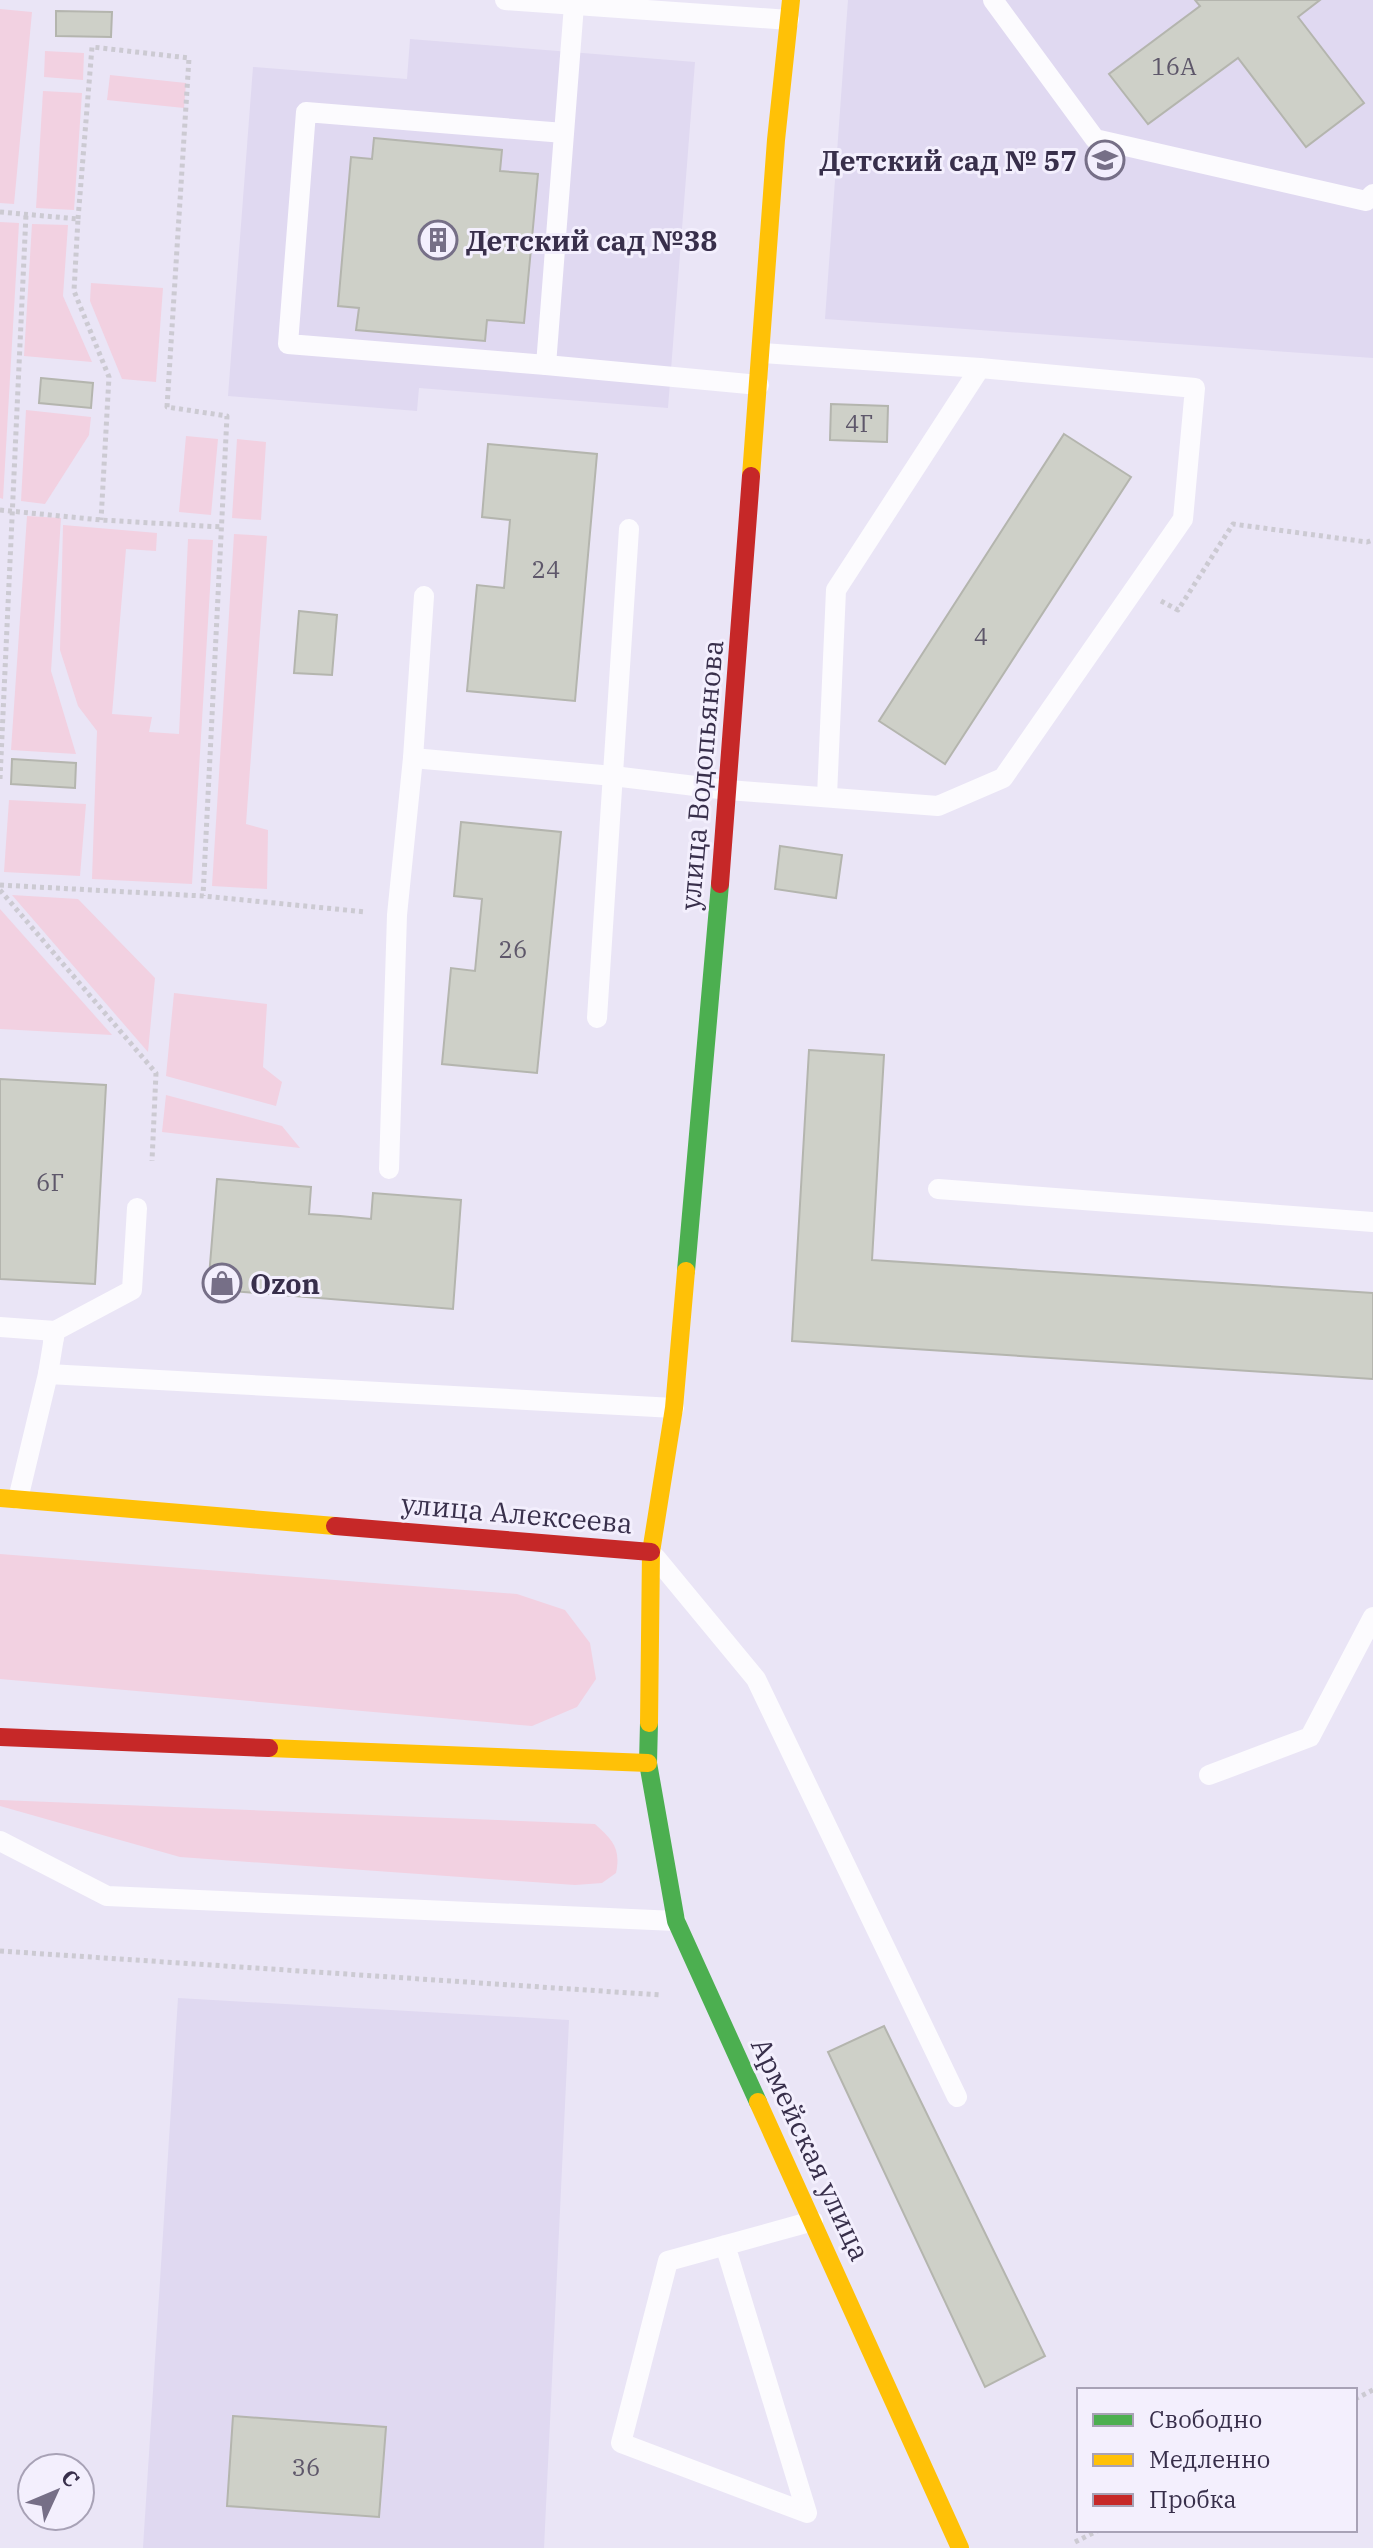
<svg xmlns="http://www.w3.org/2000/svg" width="1373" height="2548" viewBox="0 0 1373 2548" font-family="'IBM Plex Serif',serif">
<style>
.built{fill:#e0d9f1}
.green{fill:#f2d1e1}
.building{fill:#ced0c8;stroke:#b4b5ae;stroke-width:2}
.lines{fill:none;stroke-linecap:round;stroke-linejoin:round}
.path{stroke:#cccad2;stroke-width:5;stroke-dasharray:4 4;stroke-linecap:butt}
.lane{stroke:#fcfbfe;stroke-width:20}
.fast{stroke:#4caf50;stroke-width:18}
.slow{stroke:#ffc107;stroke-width:18}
.jam{stroke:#c62828;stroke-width:18}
.labels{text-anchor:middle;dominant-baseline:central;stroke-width:6;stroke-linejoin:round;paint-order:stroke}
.number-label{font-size:24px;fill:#5e576a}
.poi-label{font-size:28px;font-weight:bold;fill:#382f4b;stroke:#f3effd;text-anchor:start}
.street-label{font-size:28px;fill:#382f4b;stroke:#f3effd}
</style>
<rect width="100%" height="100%" fill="#eae5f6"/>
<g class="built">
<path d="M848,0H1373V358L825,319Z"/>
<path d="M410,39L695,62L668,408L419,388L417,411L228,396L253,67L407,79Z"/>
<path d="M178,1998L569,2020L544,2548H143Z"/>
</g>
<g class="green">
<path d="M0,9L32,12L14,204L0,203Z"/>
<path d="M45,51L84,53L83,80L44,77Z"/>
<path d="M110,75L186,83L184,108L107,100Z"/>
<path d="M43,91L82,93L74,210L36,208Z"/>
<path d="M0,222L19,223L3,499L0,498Z"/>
<path d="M32,224L68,225L63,296L92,362L24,356Z"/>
<path d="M91,283L163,288L156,382L122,379L90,301Z"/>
<path d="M26,410L91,417L89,435L45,504L21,501Z"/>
<path d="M186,436L218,439L211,515L179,512Z"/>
<path d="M237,439L266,442L261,520L232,518Z"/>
<path d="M27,516L61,518L51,671L76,754L11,750Z"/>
<path d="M63,525L157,533L156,551L126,549L112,714L152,717L149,732L179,734L188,539L213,540L192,884L92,879L97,731L78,706L60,650Z"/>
<path d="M234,534L267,536L246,824L268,830L267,889L212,886Z"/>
<path d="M9,800L86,804L80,876L4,872Z"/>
<path d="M12,895L78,899L155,978L148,1052Z"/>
<path d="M0,909L112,1035L0,1029Z"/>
<path d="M174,993L267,1004L263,1067L282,1082L276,1106L166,1076Z"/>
<path d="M166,1095L282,1126L300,1148L162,1132Z"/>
<path d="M0,1554L517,1594L565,1610L590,1643L596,1679L577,1707L532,1726L0,1679Z"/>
<path d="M0,1800L595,1824C613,1840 621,1849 616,1873L602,1883L575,1885L180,1857L0,1806Z"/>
</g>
<g class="building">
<path d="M1195,0H1320L1298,17L1364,103L1306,147L1238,58L1148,124L1109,74L1200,6Z"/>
<path d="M56,11L112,12L111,37L56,36Z"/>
<path d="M374,138L502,150L500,171L538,174L524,323L487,320L485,341L356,330L359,308L338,306L351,157L372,159Z"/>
<path d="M41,378L93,383L91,408L39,403Z"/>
<path d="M831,404L888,406L887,442L830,440Z"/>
<path d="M1064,434L1131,477L945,764L879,721Z"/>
<path d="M488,444L597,454L575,701L467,691L477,585L504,588L510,520L482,517Z"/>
<path d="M299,611L337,615L332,675L294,673Z"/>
<path d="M12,759L76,763L75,788L11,784Z"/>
<path d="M461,822L561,832L537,1073L442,1064L451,968L475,971L482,899L454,896Z"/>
<path d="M780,846L842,855L836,898L775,889Z"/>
<path d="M809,1050L884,1055L872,1260L1373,1293V1379L792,1341Z"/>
<path d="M0,1079L106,1085L95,1284L0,1279Z"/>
<path d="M217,1179L311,1187L309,1214L340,1216L371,1219L373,1193L461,1200L453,1309L208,1289Z"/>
<path d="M884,2026L1045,2356L985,2387L828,2052Z"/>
<path d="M233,2416L386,2427L379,2517L227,2506Z"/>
</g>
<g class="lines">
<g class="path">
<path d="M0,212L78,219L74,291L109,377L101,520"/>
<path d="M78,219L92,47L189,58L167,407L227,416L203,896"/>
<path d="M0,510L101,520L222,527"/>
<path d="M1161,601L1178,610L1233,524L1367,542L1373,540"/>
<path d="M0,779L26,214"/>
<path d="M0,885L203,896L366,912"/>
<path d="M0,890L156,1073L152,1161"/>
<path d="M0,1951L661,1995"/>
<path d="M1355,2399L1373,2390"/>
<path d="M1075,2542L1099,2530"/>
</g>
<g class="lane">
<path d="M505,0L789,20"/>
<path d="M993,0L1095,139L1366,201L1373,194"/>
<path d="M564,133L306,112L288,344L546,365L574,5"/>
<path d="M546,365L759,385"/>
<path d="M413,758L613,776L728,790L938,806L1003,778L1183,519L1195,388L980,368L762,353"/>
<path d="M827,796L836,590L980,368"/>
<path d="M597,1018L629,529"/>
<path d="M389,1169L397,915L413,758L424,596"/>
<path d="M938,1189L1373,1222"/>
<path d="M0,1327L55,1331L48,1374L18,1499"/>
<path d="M53,1342L55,1331L132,1290L137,1208"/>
<path d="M48,1374L674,1408"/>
<path d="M656,1558L756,1679L957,2097"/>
<path d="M1209,1775L1310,1737L1373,1617"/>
<path d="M0,1841L107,1896L676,1921"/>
<path d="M725,2245L807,2513L621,2443L668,2261L813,2221"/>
</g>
<g class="fast">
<path d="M686,1271L720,884"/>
<path d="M649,1723L648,1763L676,1921L758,2102"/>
</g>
<g class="slow">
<path d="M751,476L776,140L791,0"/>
<path d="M0,1498L335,1526"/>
<path d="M649,1723L651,1552L674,1408L686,1271"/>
<path d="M269,1748L648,1763"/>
<path d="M758,2102L960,2548"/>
</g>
<g class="jam">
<path d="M720,884L751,476"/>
<path d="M335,1526L651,1552"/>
<path d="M0,1737L269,1748"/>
</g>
</g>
<defs>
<g id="school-ring" transform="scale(2)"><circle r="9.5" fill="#f3effd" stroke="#766f87" stroke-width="1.5"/><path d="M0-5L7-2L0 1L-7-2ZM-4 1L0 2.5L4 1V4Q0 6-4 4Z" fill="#766f87"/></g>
<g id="building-ring" transform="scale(2)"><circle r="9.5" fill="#f3effd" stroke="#766f87" stroke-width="1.5"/><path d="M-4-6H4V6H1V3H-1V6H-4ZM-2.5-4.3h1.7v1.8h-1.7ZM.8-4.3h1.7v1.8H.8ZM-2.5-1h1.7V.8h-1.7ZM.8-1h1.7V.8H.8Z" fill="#766f87"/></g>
<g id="shop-ring" transform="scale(2)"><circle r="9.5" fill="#f3effd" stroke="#766f87" stroke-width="1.5"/><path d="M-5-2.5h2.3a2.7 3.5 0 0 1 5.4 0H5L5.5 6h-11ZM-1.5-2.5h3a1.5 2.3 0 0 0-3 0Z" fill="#766f87"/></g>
</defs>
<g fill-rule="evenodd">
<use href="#school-ring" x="1105" y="160"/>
<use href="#building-ring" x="438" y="240"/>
<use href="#shop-ring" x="222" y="1283"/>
</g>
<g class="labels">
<g class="number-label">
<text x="1174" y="66">16А</text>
<text x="859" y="423">4Г</text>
<text x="546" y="569">24</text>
<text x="981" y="636">4</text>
<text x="513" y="949">26</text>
<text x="50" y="1182">6Г</text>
<text x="306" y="2467">36</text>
</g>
<g class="poi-label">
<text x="1077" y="160" text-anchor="end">Детский сад № 57</text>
<text x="466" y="240">Детский сад №38</text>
<text x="250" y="1283">Ozon</text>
</g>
<g class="street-label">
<text transform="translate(701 775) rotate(-85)">улица Водопьянова</text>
<text transform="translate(517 1513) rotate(5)">улица Алексеева</text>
<text transform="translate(811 2149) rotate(65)">Армейская улица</text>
</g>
</g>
<rect x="1077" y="2388" width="280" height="144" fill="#f3effd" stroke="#a8a2b6" stroke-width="2"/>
<rect x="1093" y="2414" width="40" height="12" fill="#4caf50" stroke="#a8a2b6" stroke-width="2"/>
<text x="1149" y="2428" font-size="24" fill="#382f4b">Свободно</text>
<rect x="1093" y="2454" width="40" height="12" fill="#ffc107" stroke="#a8a2b6" stroke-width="2"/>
<text x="1149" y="2468" font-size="24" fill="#382f4b">Медленно</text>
<rect x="1093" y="2494" width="40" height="12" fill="#c62828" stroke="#a8a2b6" stroke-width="2"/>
<text x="1149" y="2508" font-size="24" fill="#382f4b">Пробка</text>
<g transform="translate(56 2492) rotate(46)"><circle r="38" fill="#f3effd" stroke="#a8a2b6" stroke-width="2"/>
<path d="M0-6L14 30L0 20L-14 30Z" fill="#766f87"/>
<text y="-12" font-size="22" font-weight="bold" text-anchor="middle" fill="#382f4b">С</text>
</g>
</svg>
